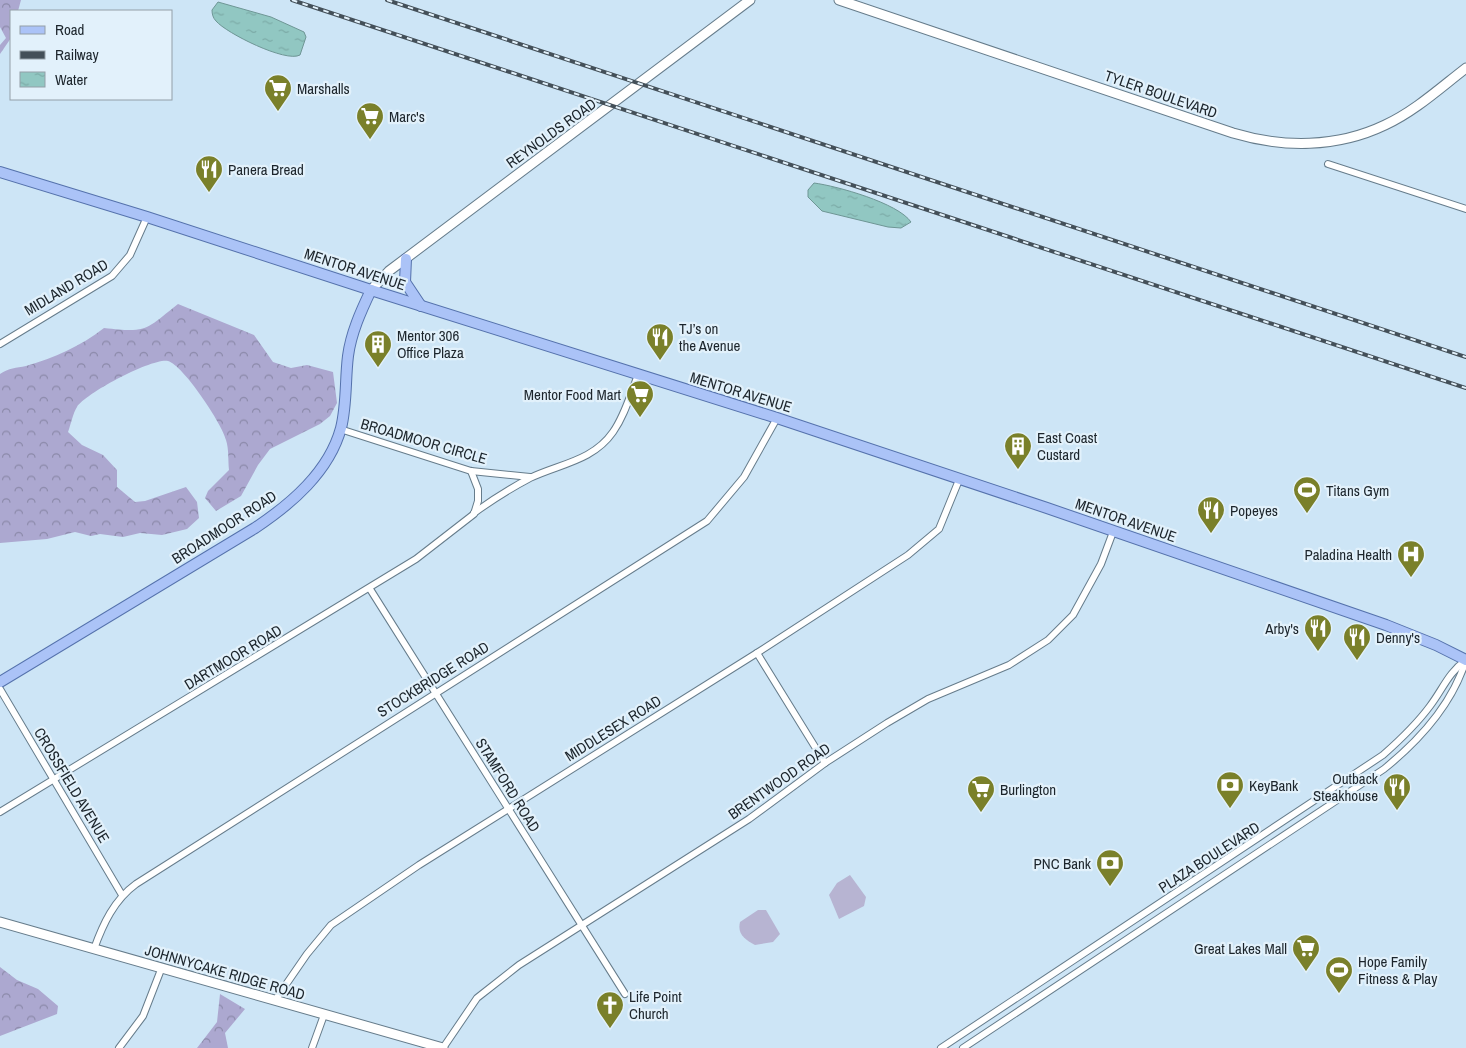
<svg xmlns="http://www.w3.org/2000/svg" width="1466" height="1048" viewBox="0 0 1466 1048" font-family="'Archivo Narrow',sans-serif">
<style>
.green{fill:#b7b4d2}
.forest{fill:url(#forest-crowns)}
.water{fill:url(#water-ripples);stroke:#6e9695}
.lines{fill:none;stroke-linecap:round;stroke-linejoin:round}
.street-casing{stroke:#667c8b;stroke-width:8}
.secondary-casing{stroke:#667c8b;stroke-width:11}
.primary-casing{stroke:#5572ac;stroke-width:12}
.street{stroke:#fff;stroke-width:6}
.secondary{stroke:#fff;stroke-width:9}
.primary{stroke:#abc3f7;stroke-width:10}
.rail-casing{stroke:#445059;stroke-width:4}
.rail{stroke:#e2f1fb;stroke-width:2;stroke-dasharray:5.5;stroke-linecap:butt}
.labels{text-anchor:middle;dominant-baseline:central;stroke-width:4.5;stroke-linejoin:round;paint-order:stroke}
.poi-label{font-size:15px;fill:#1c252c;stroke:#e2f1fb;text-anchor:start}
.street-label{font-size:15px;fill:#1c252c;stroke:#e2f1fb}
</style>
<defs>
<pattern id="forest-crowns" width="20" height="18" patternUnits="userSpaceOnUse" patternTransform="scale(1.25)"><rect width="20" height="18" fill="#aca8d0"/><path d="M2 6a3 3 0 1 1 6 0M12 15a3 3 0 1 1 6 0" fill="none" stroke="#8b89a9"/></pattern>
<pattern id="water-ripples" width="26" height="14" patternUnits="userSpaceOnUse" patternTransform="scale(1.25)"><rect width="26" height="14" fill="#91c7c2"/><path d="M2 4q2-2 4 0t4 0M15 11q2-2 4 0t4 0" fill="none" stroke="#7caba7"/></pattern>
</defs>
<rect width="100%" height="100%" fill="#cde5f6"/>
<g class="green">
<path d="M850,875L866,897L864,906L839,919L829,895L837,883Z"/>
<path d="M758,910H766L780,934L773,942L755,945C745,940 737,934 740,922Z"/>
</g>
<g class="forest">
<path d="M0,0H21L18,11H11V38L0,54V45L6,38L0,27Z"/>
<path d="M178,304L254,335L273,362L291,368L307,365L333,372L337,403L330,416L320,424L270,449L258,465L241,496L216,511L205,498L208,491L229,470C228,461 229,449 226,440C223,425 183,365 168,361C152,358 86,393 77,407C73,413 71,424 68,432L82,445L103,455L117,470V487L135,502L145,501L186,487L197,502L199,518L187,529L162,535L140,533L123,537L100,534L91,536L75,532L47,539L0,543V374C9,368 16,368 26,366C54,358 81,346 104,328C148,333 145,330 178,304Z"/>
<path d="M0,967L17,980L38,989L58,1006L57,1014L0,1036Z"/>
<path d="M220,994L245,1009L225,1033L228,1048H197L217,1022Z"/>
</g>
<g class="water">
<path d="M218,2L271,17L304,32L306,37L300,55C286,63 226,33 216,21C213,18 212,14 212,10Z"/>
<path d="M814,183C837,186 898,203 911,222L901,228L888,227L822,211L808,197V190Z"/>
</g>
<g class="lines">
<g class="street-casing">
<g id="street">
<path d="M1328,164L1466,209"/>
<path d="M0,344L112,276L130,255L147,217"/>
<path d="M340,429L471,471L530,477"/>
<path d="M474,513C492,500 511,488 530,478C559,464 593,461 613,432C625,415 630,395 638,375"/>
<path d="M370,589L625,994"/>
<path d="M757,653L825,763"/>
<path d="M0,689L122,895"/>
<path d="M0,812L416,559L474,514L478,501V489L471,471"/>
<path d="M94,949C103,924 114,900 136,884L707,521L744,477L777,418"/>
<path d="M276,999L307,954L331,925L419,865L757,653L908,555L939,529L959,480"/>
<path d="M119,1048L143,1016L162,967"/>
<path d="M312,1048L324,1015"/>
<path d="M443,1048L477,998L519,965L749,819L825,763L887,723L928,699L1009,665L1048,640L1073,615L1101,564L1113,532"/>
<path d="M941,1048L1383,755C1400,740 1416,725 1430,706C1443,689 1448,673 1466,660"/>
<path d="M963,1048L1384,769C1420,740 1452,705 1466,660"/>
</g>
</g>
<g class="secondary-casing">
<g id="secondary">
<path d="M839,0L1233,133C1283,148 1337,148 1385,125C1415,111 1440,88 1466,68"/>
<path d="M371,290L389,271L750,0"/>
<path d="M0,922L443,1048"/>
</g>
</g>
<g class="primary-casing">
<g id="primary">
<path d="M0,172L147,217L371,290L777,418L1047,508L1386,625L1436,645L1466,660"/>
<path d="M406,259L405,282L421,306"/>
<path d="M0,682L255,528C291,504 329,472 341,428C347,404 345,380 348,356C351,333 361,311 371,290"/>
</g>
</g>
<use href="#street" class="street"/>
<use href="#secondary" class="secondary"/>
<use href="#primary" class="primary"/>
<g class="rail-casing">
<g id="rail">
<path d="M292,0L1466,388"/>
<path d="M387,0L1466,357"/>
</g>
</g>
<use href="#rail" class="rail"/>
</g>
<defs>
<g id="supermarket-pin" transform="scale(1.4375)"><path d="M0 17L-7.5 6A9.5 9.5 0 1 1 7.5 6Z" fill="#7a802a" stroke="#e2f1fb"/><path d="M-6-5.5h2.5l.6 2H6L4.5 2H-2.5L-4.4-4H-6ZM-1.5 3.2a1.3 1.3 0 1 0 .1 0ZM3 3.2a1.3 1.3 0 1 0 .1 0Z" fill="#fff"/></g>
<g id="restaurant-pin" transform="scale(1.4375)"><path d="M0 17L-7.5 6A9.5 9.5 0 1 1 7.5 6Z" fill="#7a802a" stroke="#e2f1fb"/><path d="M-5-6h1v4h1v-4h1v4h1v-4h1v5L-1.5 .5V6h-2V.5L-5-1ZM5-6V6H3V1.5H1.5Q1.5-4 5-6Z" fill="#fff"/></g>
<g id="building-pin" transform="scale(1.4375)"><path d="M0 17L-7.5 6A9.5 9.5 0 1 1 7.5 6Z" fill="#7a802a" stroke="#e2f1fb"/><path d="M-4-6H4V6H1V3H-1V6H-4ZM-2.5-4.3h1.7v1.8h-1.7ZM.8-4.3h1.7v1.8H.8ZM-2.5-1h1.7V.8h-1.7ZM.8-1h1.7V.8H.8Z" fill="#fff"/></g>
<g id="stadium-pin" transform="scale(1.4375)"><path d="M0 17L-7.5 6A9.5 9.5 0 1 1 7.5 6Z" fill="#7a802a" stroke="#e2f1fb"/><path d="M0-5a6.5 5 0 1 0 0 10a6.5 5 0 1 0 0-10ZM-3.5-1.8h7v3.6h-7Z" fill="#fff"/></g>
<g id="hospital-pin" transform="scale(1.4375)"><path d="M0 17L-7.5 6A9.5 9.5 0 1 1 7.5 6Z" fill="#7a802a" stroke="#e2f1fb"/><path d="M-5-5h3v3.5h4V-5h3V5h-3V1.5h-4V5h-3Z" fill="#fff"/></g>
<g id="bank-pin" transform="scale(1.4375)"><path d="M0 17L-7.5 6A9.5 9.5 0 1 1 7.5 6Z" fill="#7a802a" stroke="#e2f1fb"/><path d="M-6-4H6V4H-6ZM0-2.3a2.3 2.3 0 1 0 0 4.6a2.3 2.3 0 1 0 0-4.6Z" fill="#fff"/></g>
<g id="church-pin" transform="scale(1.4375)"><path d="M0 17L-7.5 6A9.5 9.5 0 1 1 7.5 6Z" fill="#7a802a" stroke="#e2f1fb"/><path d="M-1.2-6h2.4v3.5h3.3v2.4h-3.3V6h-2.4V-.1h-3.3v-2.4h3.3Z" fill="#fff"/></g>
</defs>
<g fill-rule="evenodd">
<use href="#supermarket-pin" x="278" y="88"/>
<use href="#supermarket-pin" x="370" y="116"/>
<use href="#restaurant-pin" x="209" y="169"/>
<use href="#restaurant-pin" x="660" y="337"/>
<use href="#building-pin" x="378" y="344"/>
<use href="#supermarket-pin" x="640" y="394"/>
<use href="#building-pin" x="1018" y="446"/>
<use href="#stadium-pin" x="1307" y="490"/>
<use href="#restaurant-pin" x="1211" y="510"/>
<use href="#hospital-pin" x="1411" y="554"/>
<use href="#restaurant-pin" x="1318" y="628"/>
<use href="#restaurant-pin" x="1357" y="637"/>
<use href="#bank-pin" x="1230" y="785"/>
<use href="#restaurant-pin" x="1397" y="787"/>
<use href="#supermarket-pin" x="981" y="789"/>
<use href="#bank-pin" x="1110" y="863"/>
<use href="#supermarket-pin" x="1306" y="948"/>
<use href="#stadium-pin" x="1339" y="970"/>
<use href="#church-pin" x="610" y="1005"/>
</g>
<g class="labels">
<g class="poi-label">
<text x="297" y="88">Marshalls</text>
<text x="389" y="116">Marc's</text>
<text x="228" y="169">Panera Bread</text>
<text x="679" y="328">TJ’s on<tspan x="679" dy="17">the Avenue</tspan></text>
<text x="397" y="335">Mentor 306<tspan x="397" dy="17">Office Plaza</tspan></text>
<text x="621" y="394" text-anchor="end">Mentor Food Mart</text>
<text x="1037" y="437">East Coast<tspan x="1037" dy="17">Custard</tspan></text>
<text x="1326" y="490">Titans Gym</text>
<text x="1230" y="510">Popeyes</text>
<text x="1392" y="554" text-anchor="end">Paladina Health</text>
<text x="1299" y="628" text-anchor="end">Arby's</text>
<text x="1376" y="637">Denny's</text>
<text x="1378" y="778" text-anchor="end">Outback<tspan x="1378" dy="17">Steakhouse</tspan></text>
<text x="1249" y="785">KeyBank</text>
<text x="1000" y="789">Burlington</text>
<text x="1091" y="863" text-anchor="end">PNC Bank</text>
<text x="1287" y="948" text-anchor="end">Great Lakes Mall</text>
<text x="1358" y="961">Hope Family<tspan x="1358" dy="17">Fitness &amp; Play</tspan></text>
<text x="629" y="996">Life Point<tspan x="629" dy="17">Church</tspan></text>
</g>
<g class="street-label">
<text transform="translate(1161 94) rotate(19)">TYLER BOULEVARD</text>
<text transform="translate(551 133) rotate(-36)">REYNOLDS ROAD</text>
<text transform="translate(355 269) rotate(18)">MENTOR AVENUE</text>
<text transform="translate(66 287) rotate(-31)">MIDLAND ROAD</text>
<text transform="translate(741 392) rotate(17)">MENTOR AVENUE</text>
<text transform="translate(424 441) rotate(16)">BROADMOOR CIRCLE</text>
<text transform="translate(1126 520) rotate(19)">MENTOR AVENUE</text>
<text transform="translate(224 527) rotate(-33)">BROADMOOR ROAD</text>
<text transform="translate(233 657) rotate(-31)">DARTMOOR ROAD</text>
<text transform="translate(433 679) rotate(-32)">STOCKBRIDGE ROAD</text>
<text transform="translate(613 728) rotate(-32)">MIDDLESEX ROAD</text>
<text transform="translate(779 781) rotate(-35)">BRENTWOOD ROAD</text>
<text transform="translate(72 785) rotate(59)">CROSSFIELD AVENUE</text>
<text transform="translate(508 785) rotate(58)">STAMFORD ROAD</text>
<text transform="translate(1209 857) rotate(-33)">PLAZA BOULEVARD</text>
<text transform="translate(225 972) rotate(16)">JOHNNYCAKE RIDGE ROAD</text>
</g>
</g>
<rect x="10" y="10" width="162" height="90" fill="#e2f1fb" stroke="#939fa8"/>
<rect x="20" y="26" width="25" height="8" fill="#abc3f7" stroke="#939fa8"/>
<text x="55" y="35" font-size="15" fill="#1c252c">Road</text>
<rect x="20" y="51" width="25" height="8" fill="#445059" stroke="#939fa8"/>
<text x="55" y="60" font-size="15" fill="#1c252c">Railway</text>
<rect x="20" y="72" width="25" height="15" fill="url(#water-ripples)" stroke="#939fa8"/>
<text x="55" y="85" font-size="15" fill="#1c252c">Water</text>
</svg>
